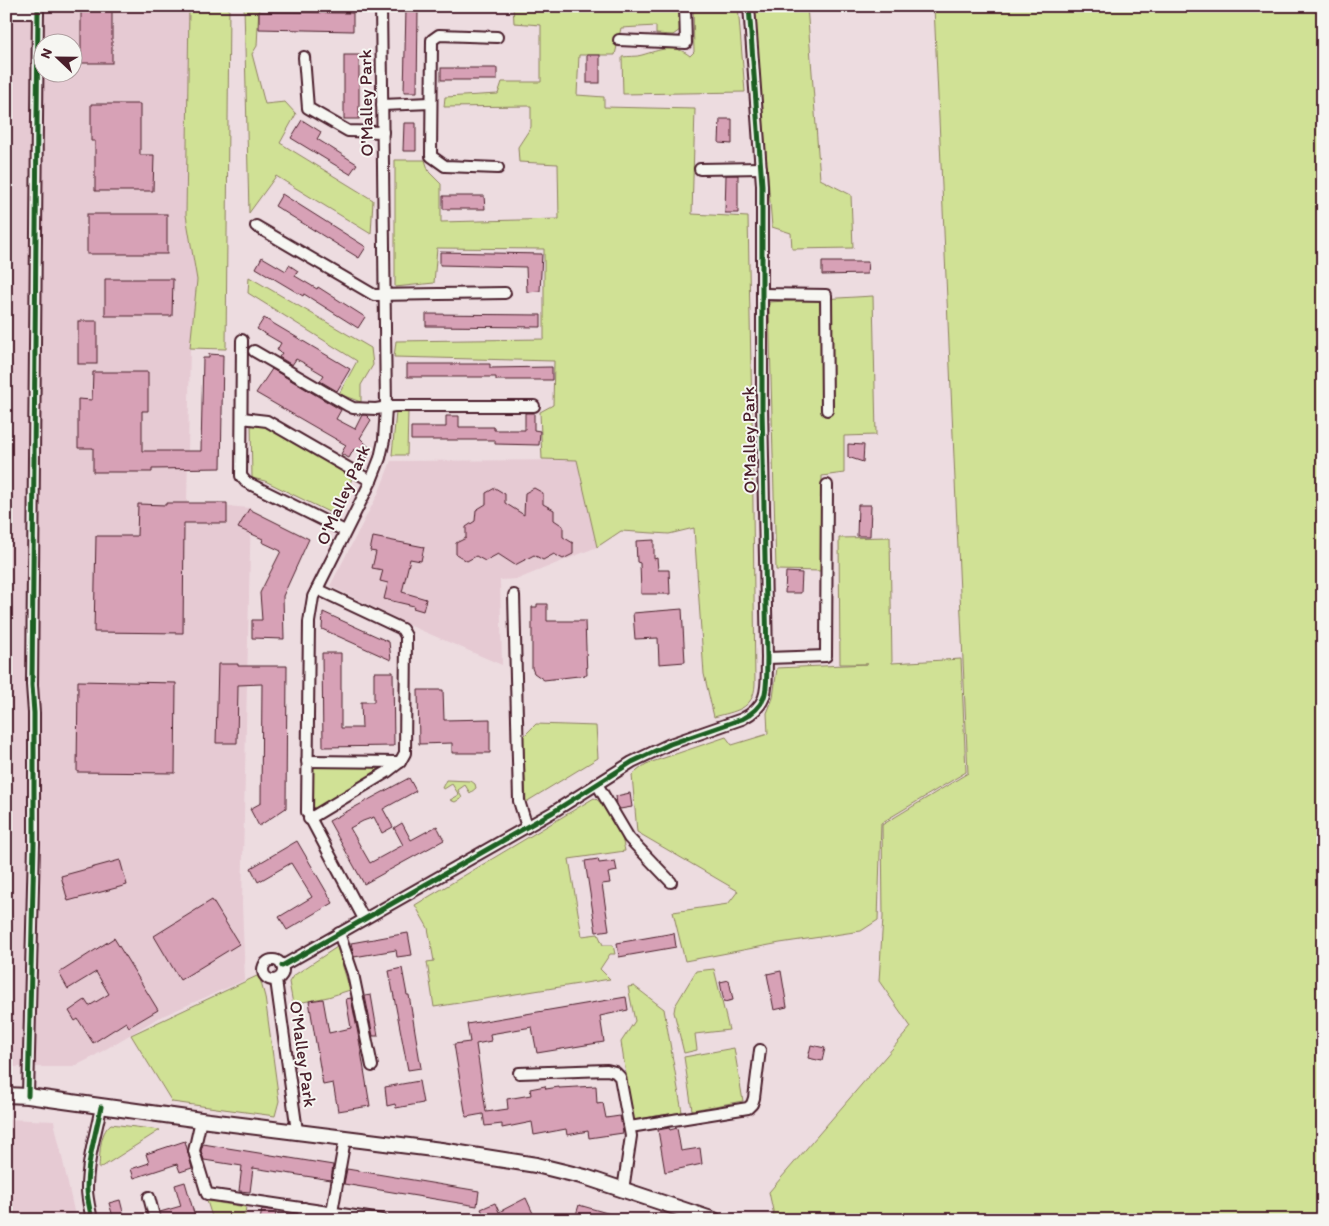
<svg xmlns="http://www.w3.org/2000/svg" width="1329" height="1226" viewBox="0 0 1329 1226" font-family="Itim,sans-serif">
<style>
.built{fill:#e6cad3;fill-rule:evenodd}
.green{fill:#d0e195;stroke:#8d8060}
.building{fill:#d7a1b6;stroke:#4a1f2b}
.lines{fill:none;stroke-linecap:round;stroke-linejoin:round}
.street-casing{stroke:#4a1f2b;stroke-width:14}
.secondary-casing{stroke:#4a1f2b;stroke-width:18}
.street{stroke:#f6f6f2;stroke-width:10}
.secondary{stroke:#f6f6f2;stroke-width:14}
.cycleway-casing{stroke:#f6f6f2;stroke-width:8}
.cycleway{stroke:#1b5e20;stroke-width:5}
.labels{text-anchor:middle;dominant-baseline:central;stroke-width:4;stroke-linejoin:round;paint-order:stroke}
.street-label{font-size:18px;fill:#4a1f2b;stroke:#f6f6f2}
</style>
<rect width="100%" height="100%" fill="#eddce0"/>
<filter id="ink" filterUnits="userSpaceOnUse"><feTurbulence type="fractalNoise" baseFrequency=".02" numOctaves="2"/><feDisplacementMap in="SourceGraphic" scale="10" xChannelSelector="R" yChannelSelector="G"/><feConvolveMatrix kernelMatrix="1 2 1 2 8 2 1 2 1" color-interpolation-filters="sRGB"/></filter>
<g filter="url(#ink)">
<g class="built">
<path d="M6,6H189L186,215L197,280L190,348L187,503L251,508L242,904L245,980L158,1018L89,1059L73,1067H6ZM42,42H72V72H42Z"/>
<path d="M577,460L597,547L518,579L500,580L502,665L411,626L330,586L379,492L391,461Z"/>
<path d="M6,1119L54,1121L76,1220H6Z"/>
</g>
<g class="green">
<path d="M189,6H229L226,349L190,348L197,280L186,215Z"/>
<path d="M244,6H259L257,46L252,54L265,104L285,102L296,114L280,143L373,200L371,234L276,176L249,213Z"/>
<path d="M513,6H682V21L680,30L673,35L656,34V26L621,28L615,55H579L577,95L604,97V107L695,109L692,214L748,217L752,417L755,684C754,710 735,711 714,717L704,674L694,528L669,534L621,531L597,547L577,460L542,459L540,412L553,405L554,361L394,357L396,341L544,339V249L437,248L434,283L395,287V160H425L429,172L441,184V222L559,219L558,164L519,162L518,147L531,127V106L444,107L445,97L498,94L502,82H541V25L514,23Z"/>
<path d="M693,6H738L745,92L623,94L622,57C629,56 636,57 642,55C660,50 674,43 690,56L694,52Z"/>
<path d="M754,6H807L820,179L851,195L853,248L792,249L791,233L772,227Z"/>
<path d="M934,6H1323V1220H775L769,1192L911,1027L879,981L883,917L882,825L968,773Z"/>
<path d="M249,277L371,348L373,365L361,385V402L339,394L357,361L248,293Z"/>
<path d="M873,296L876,435L844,436V473L822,476V571L776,570L769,302Z"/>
<path d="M408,411L407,455H392L396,412Z"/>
<path d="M257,424L269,428L347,474L346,476L352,479L346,491L349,492L335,515L265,481L252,478L251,425Z"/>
<path d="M890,537L892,663L961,659L966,772L881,823L878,920L861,931L780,943L685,961L673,912L728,904L738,891L637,832L632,775L646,764L726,737L732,745L768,734L767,713L773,698L777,668L868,664H840L839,538Z"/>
<path d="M536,724L596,726L598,758L526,802L523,737Z"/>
<path d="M314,766H373L378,769V773L318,809L311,807L312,768Z"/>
<path d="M446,780L471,781L475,784L476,788L470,793L465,785L458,790L462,798L455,802L450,800L459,795L452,784L444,789L442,788Z"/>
<path d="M594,798C611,807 622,833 625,851L569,859L582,936L598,934L603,945H613L615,954H610L600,969L610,979L434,1007L427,962L434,961L428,928L415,905Z"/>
<path d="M337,947L350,990L328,997L293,1004L289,982L293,976Z"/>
<path d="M714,969L729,1030L695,1034L697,1050L684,1053L674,1012L675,1006L696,971Z"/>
<path d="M259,975L265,997L279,1101L275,1116L172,1102L131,1035Z"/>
<path d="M634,986L664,1009L682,1112L633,1120L621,1042L635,1021L628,987Z"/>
<path d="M734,1048L743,1101L692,1110L684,1057Z"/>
<path d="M111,1124L160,1130L99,1169C100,1155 99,1133 111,1124Z"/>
<path d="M207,1201L246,1207L244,1220H213Z"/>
</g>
<g class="building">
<rect x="81" y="6" width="31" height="57"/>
<path d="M406,9H418L417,92H404Z"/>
<path d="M259,12L353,13V31L259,29Z"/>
<rect x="344" y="55" width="15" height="64"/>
<rect x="587" y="55" width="13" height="28"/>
<rect x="441" y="68" width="56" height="12"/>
<path d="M91,104H140V155H154L153,191H95V141H91Z"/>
<path d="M720,119H732V144L719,143Z"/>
<path d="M302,120L321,132L317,139L357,164L350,174L291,138Z"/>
<path d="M404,123H416V151H403Z"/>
<path d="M726,175H738V213H725Z"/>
<path d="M282,194L366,247L359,258L275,206Z"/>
<path d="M443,196H484L485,209H443Z"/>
<rect x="87" y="214" width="80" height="40"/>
<path d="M440,252L542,254L540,291L527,292L526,267L440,265Z"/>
<path d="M262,257L286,271L289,265L298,271L295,276L317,289L318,287L365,317L358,328L304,294L303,296L256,268Z"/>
<path d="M822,262H868L867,274L822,275Z"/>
<path d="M105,279H173L172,316H105Z"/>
<path d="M426,314L541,315V327L426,326Z"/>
<path d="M264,318L350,369L337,391L320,381L324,375L302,362L296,359L292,365L279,357L282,353L277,350L281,343L257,329Z"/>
<rect x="78" y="321" width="19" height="43"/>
<path d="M209,354L223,355L221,468L152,469V472H93V448H78V399L92,400L93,372H148V411H142V451H201L203,358H209Z"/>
<path d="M407,364H490V368L552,367V380H496V377H407Z"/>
<path d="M272,369L341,410L336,419L355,429L362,415H366L371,420L360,438L369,447L367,458L354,449L349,458L341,454L346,445L256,393Z"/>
<path d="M525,413H534V430L540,431L539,445L495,444V440H411V427H446V416H459V427H494V430H525Z"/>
<path d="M848,444L864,445L863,462L848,457Z"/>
<path d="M495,488L505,494V503L524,515L525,493L534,488L543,493V504L554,510V520L563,526V537L573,543V554L563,559L554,554L543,560L534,555L515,565L498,554L485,561L476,556L467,561L456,554V543L466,538V527L475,521L476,510L486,504V493Z"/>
<path d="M166,503H227V523H184L183,633L94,632L96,536H137L138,504L166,505Z"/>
<path d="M858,505H871L870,536H857Z"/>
<path d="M249,509L309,539L283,596L284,639L252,638V620H262L260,593L281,551L262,542L263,539L238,528Z"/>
<path d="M373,537L424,547L421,561L410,559L402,592L426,599L423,611L413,608L414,606L384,599L388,583L380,581L383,570L372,568L376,552L370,551Z"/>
<path d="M654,540V559L657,558L658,570H669L670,594H641L640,563L637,562L636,541Z"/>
<path d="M786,572L802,573L801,593H785Z"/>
<path d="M537,604H547V621H585L587,675L544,680L534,673L532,668V607H537Z"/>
<path d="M682,609L685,662L659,664L658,638L635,639L633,613Z"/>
<path d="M323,612L389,642L391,660L322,629Z"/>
<path d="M322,653H341V728H362L361,702H374V672H393L394,746L323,747Z"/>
<path d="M218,664H238V666H287L286,808L259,826L250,809L261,803L262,684L238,685L237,743H216Z"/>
<path d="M78,681L176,683L175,773L77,772Z"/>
<path d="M418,690H443L444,720L490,719V753H452V743L419,744Z"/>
<path d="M409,778L416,791L383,809L393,827L382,833L374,817L363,821L350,828L370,863L403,845L394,828L402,823L411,840L437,826L444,840L364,884L329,821Z"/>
<path d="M630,793L632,807L620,809L617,804L616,796Z"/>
<path d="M297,841L333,903L287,930L279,917L312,897L291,863L258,882L251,868Z"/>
<path d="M598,859L599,863L615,861L617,871L608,873L610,883L602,884L609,930L596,932L585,861Z"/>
<path d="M120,860L127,885L68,901L61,876Z"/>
<path d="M212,900L239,944L180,980L154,936Z"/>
<path d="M408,933L412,955L397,957L396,950L354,957L351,943Z"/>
<path d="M674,933L676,947L619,957L617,943Z"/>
<path d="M114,938L158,1010L129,1027L126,1022L93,1043L78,1019L75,1021L69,1011L85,1000L89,1006L109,994L96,972L68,989L59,973Z"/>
<path d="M402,968L407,995H409L421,1068L408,1070L389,971Z"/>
<path d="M781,971L787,1007L774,1010L767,974Z"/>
<path d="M729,980L733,1000L724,1002L720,982Z"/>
<path d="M371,995L378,1036H373L365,996Z"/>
<path d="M626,997L628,1010L600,1016L604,1042L537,1053L532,1027L490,1034L491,1041L476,1044L486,1112L508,1109L507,1099L531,1095L530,1089L545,1086L546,1089L559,1087V1088L596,1086L597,1104L603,1103L606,1118L620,1116L623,1133L589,1138L588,1131L567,1135L566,1129L534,1135L532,1122L502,1128V1124L485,1126L483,1114L466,1117L454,1044L470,1042L467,1024Z"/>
<path d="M351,998L359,1039L370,1106L338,1111L333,1083L323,1085L309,1001L323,999L329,1033L351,1028L346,999Z"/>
<path d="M811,1045L825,1048L822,1061L808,1058Z"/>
<path d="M419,1081L423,1103L396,1108L395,1104L387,1106L385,1087Z"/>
<path d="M669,1128L670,1130L677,1128L681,1151L700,1148L702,1164L665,1172L658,1130Z"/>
<path d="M185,1141L192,1168L180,1172L177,1164L134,1178L131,1169L149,1163L146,1154Z"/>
<path d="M203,1144L333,1165L331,1180L253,1168L250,1192L239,1191L242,1166L204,1160L201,1151Z"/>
<path d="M347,1169L479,1191L477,1206L344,1184Z"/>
<path d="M185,1182L196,1220H162L160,1212L181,1206L175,1185Z"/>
<path d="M526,1198L536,1220H483L486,1219L481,1209L495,1203L499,1212Z"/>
<path d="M120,1200L125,1220H114L109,1203Z"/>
<path d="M579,1205L621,1217L620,1220H581L575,1218Z"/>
<path d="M262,1209L276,1211L275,1220H260Z"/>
</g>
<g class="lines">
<g class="street-casing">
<g id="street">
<path d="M6,13H38"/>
<path d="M497,37L439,35L432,40L431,156L445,166L498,168"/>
<path d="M619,40L686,43L685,6"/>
<path d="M304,57L308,108L348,131L383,132"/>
<path d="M382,105L431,103"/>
<path d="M700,169L761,168"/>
<path d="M256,226L374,295L505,293"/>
<path d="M762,294L826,295L827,410"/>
<path d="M242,340L241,476L246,482L345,531"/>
<path d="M254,351L347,405L353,408L376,409L394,406H534"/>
<path d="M242,418L267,421L371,481"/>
<path d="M514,595L519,801L527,827"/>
<path d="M767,658L826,656L827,485"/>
<path d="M307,761L400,762L405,753L406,636L402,629L317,589"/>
<path d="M597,784L629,838L671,882"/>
<path d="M309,819L387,772L400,762"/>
<path d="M364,919L307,812L309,622L313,597L371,481L380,458L384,440L386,407L381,6"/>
<path d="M339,933L353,974L372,1066"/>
<circle cx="273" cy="970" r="10"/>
<path d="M282,966L553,812L632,762L670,744L742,719C771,704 766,687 767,658L762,407V185L749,6"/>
<path d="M276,980L297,1131"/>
<path d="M519,1073L607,1070L615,1072L620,1077L631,1136L623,1190"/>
<path d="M28,1096L34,844V713L32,685L38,6"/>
<path d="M201,1120L194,1151L207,1194L382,1220"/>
<path d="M630,1127L748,1108L752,1104L754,1098L760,1050"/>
<path d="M149,1197L155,1220"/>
<path d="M332,1212L345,1139"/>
<path d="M92,1220C90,1209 87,1199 87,1189C87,1161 96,1133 101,1107"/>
<path d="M303,1220L304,1208"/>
</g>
</g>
<g class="secondary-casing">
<path id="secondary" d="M6,1095L28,1096L201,1120L441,1150L536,1165L585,1177L714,1220"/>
</g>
<use href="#street" class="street"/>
<use href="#secondary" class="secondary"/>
<g class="cycleway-casing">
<g id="cycleway">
<path d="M282,966L553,812L632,762L670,744L742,719C771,704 766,687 767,658L762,407V185L749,6"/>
<path d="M28,1096L34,844V713L32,685L38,6"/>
<path d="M92,1220C90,1209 87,1199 87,1189C87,1161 96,1133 101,1107"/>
</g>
</g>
<use href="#cycleway" class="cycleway"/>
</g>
</g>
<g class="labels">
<g class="street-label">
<text transform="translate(366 103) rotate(-91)">O'Malley Park</text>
<text transform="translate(749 440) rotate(-91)">O'Malley Park</text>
<text transform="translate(343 495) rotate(-66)">O'Malley Park</text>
<text transform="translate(303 1054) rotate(82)">O'Malley Park</text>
</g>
</g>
<rect width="1329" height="1226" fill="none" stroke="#f6f6f2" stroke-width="25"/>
<rect x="12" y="12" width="1304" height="1201" fill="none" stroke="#4a1f2b" stroke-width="2" filter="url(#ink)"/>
<g transform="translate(58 58) rotate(292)"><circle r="24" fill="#f6f6f2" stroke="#b1a0a2"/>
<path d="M0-4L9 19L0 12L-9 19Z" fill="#4a1f2b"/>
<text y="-8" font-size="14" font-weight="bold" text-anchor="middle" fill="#4a1f2b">N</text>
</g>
</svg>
